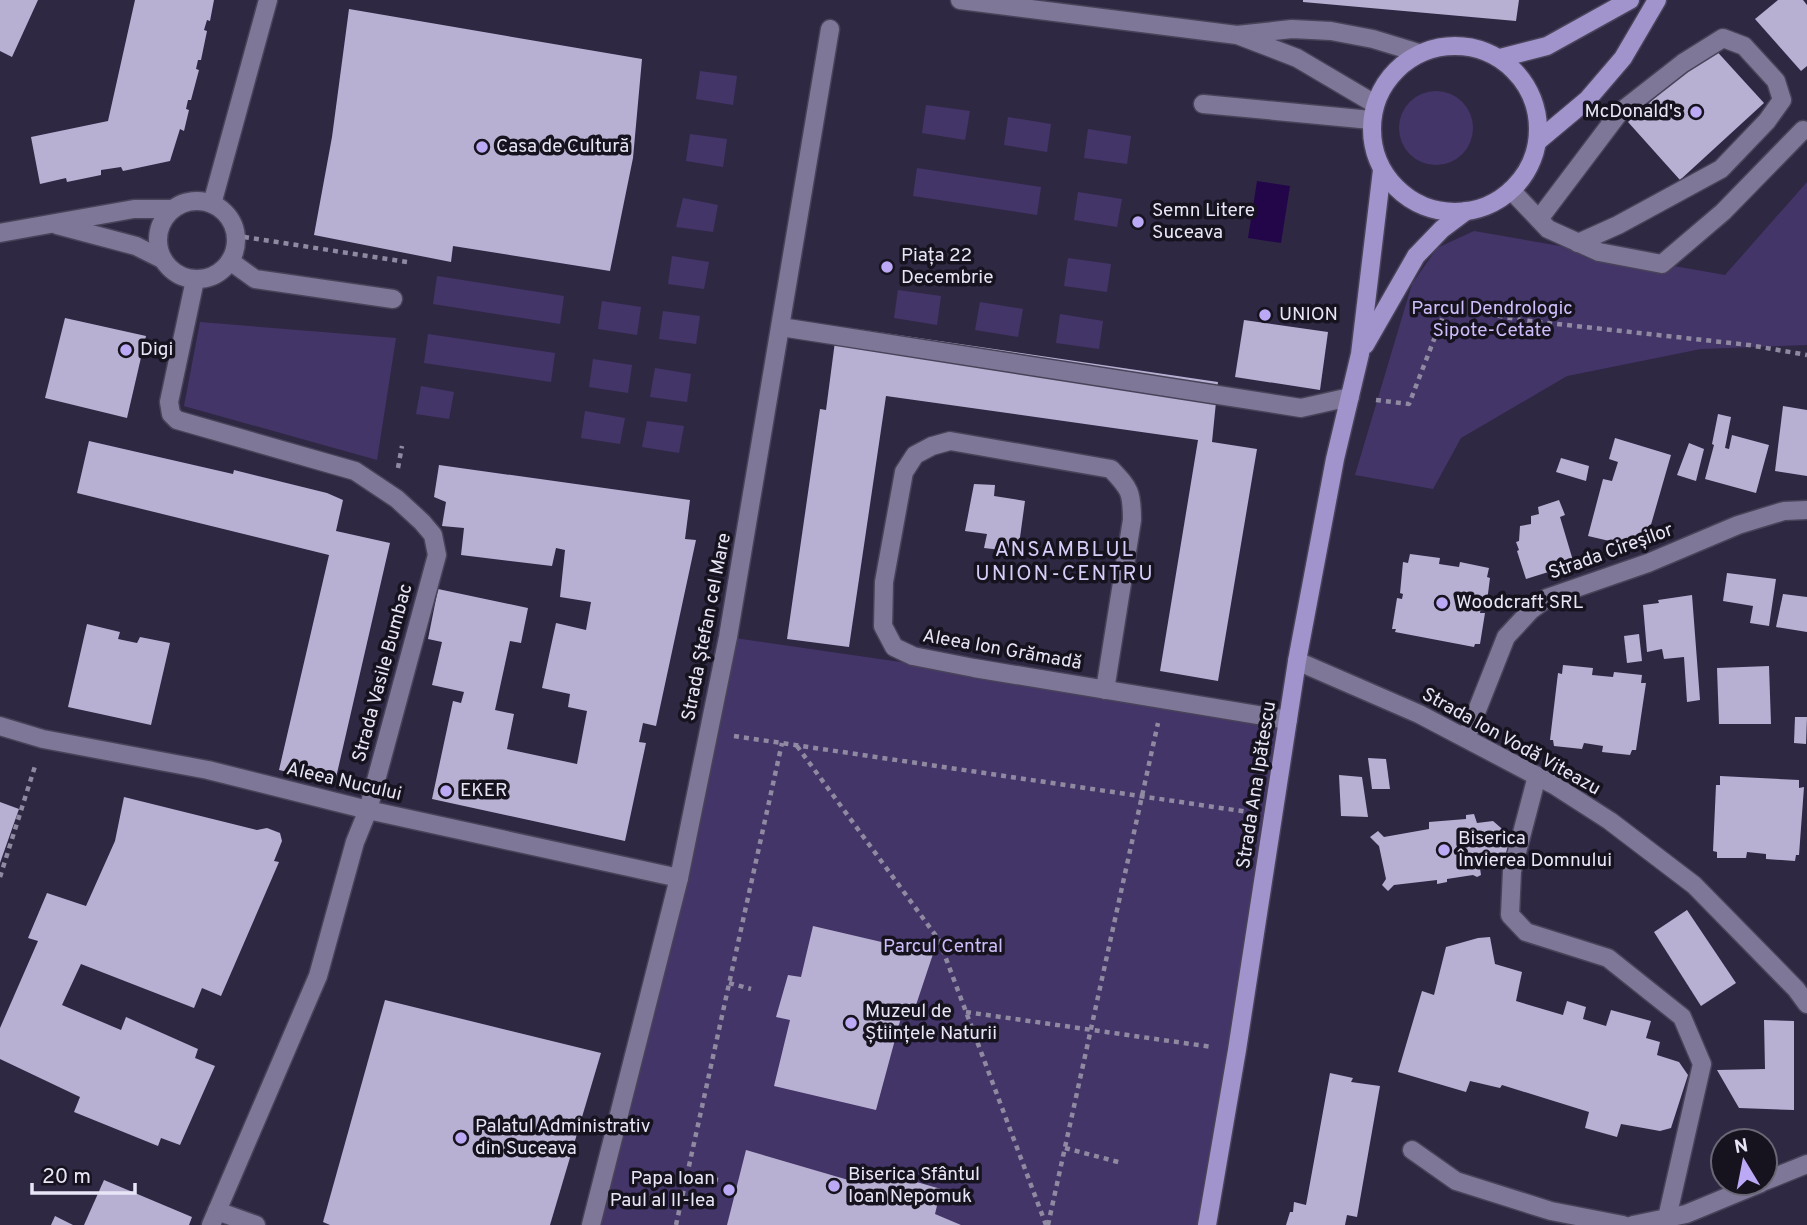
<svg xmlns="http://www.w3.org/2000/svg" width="1807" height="1225" viewBox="0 0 1807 1225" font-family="Overpass,sans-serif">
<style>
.green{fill:#443569}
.water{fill:#23064a}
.building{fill:#b8b0d2}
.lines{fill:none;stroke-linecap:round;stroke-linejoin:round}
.lane-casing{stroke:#49435a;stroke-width:21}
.street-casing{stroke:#49435a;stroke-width:21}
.secondary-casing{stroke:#49435a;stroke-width:21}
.primary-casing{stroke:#49435a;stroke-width:21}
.path{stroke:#8f8aa1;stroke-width:4.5;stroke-dasharray:5 5;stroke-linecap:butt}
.lane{stroke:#7f7797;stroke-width:18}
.street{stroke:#7f7797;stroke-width:18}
.secondary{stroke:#7f7797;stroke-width:18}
.primary{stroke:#a193cb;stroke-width:18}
.poi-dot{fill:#bca9f5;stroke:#16131f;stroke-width:2.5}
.labels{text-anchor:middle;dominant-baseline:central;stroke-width:7;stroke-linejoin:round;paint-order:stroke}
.poi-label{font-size:19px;fill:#e8e5f7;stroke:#16131f;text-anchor:start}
.park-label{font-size:19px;fill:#cdbefb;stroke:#16131f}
.street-label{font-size:19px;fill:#e8e5f7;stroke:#16131f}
.neighbourhood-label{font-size:21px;letter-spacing:2px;fill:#d6cdf8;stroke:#16131f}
</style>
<rect width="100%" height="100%" fill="#2f2843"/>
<g class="green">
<path d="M700,71L737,76L733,105L696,99Z"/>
<circle cx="1436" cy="128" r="37"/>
<path d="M926,105L970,111L965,140L922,133Z"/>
<path d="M1008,117L1051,124L1047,152L1004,145Z"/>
<path d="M1088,129L1131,136L1127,164L1084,158Z"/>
<path d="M690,134L727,139L723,167L686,161Z"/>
<path d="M917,168L1041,187L1037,215L913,196Z"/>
<path d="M1807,182V345L1701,349L1567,376L1461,438L1433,489L1355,475L1412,284L1437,248L1474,231L1725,275Z"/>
<path d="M1078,192L1122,199L1117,227L1074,220Z"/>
<path d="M683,198L718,205L713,232L676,227Z"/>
<path d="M672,256L709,262L704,289L668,284Z"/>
<path d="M1068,258L1111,264L1107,292L1064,286Z"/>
<path d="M437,276L564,296L560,324L433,304Z"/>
<path d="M898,290L941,296L937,325L894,318Z"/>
<path d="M602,301L641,307L637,335L598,329Z"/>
<path d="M980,302L1023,309L1018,337L975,330Z"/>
<path d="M663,311L700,316L696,344L659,339Z"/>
<path d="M1060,314L1103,321L1099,349L1056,343Z"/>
<path d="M200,322L396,338L377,460L184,406Z"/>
<path d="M428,334L555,353L551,382L424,363Z"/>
<path d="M593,359L632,365L628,393L589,387Z"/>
<path d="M655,368L691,374L687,402L650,397Z"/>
<path d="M421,386L454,392L449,419L416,414Z"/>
<path d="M585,411L625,418L620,444L581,438Z"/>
<path d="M647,421L684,426L679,453L642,447Z"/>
<path d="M728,637L1163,700L1288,720L1205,1225H587Z"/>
</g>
<path class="water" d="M1257,181L1290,186L1281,243L1248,238Z"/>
<g class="building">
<path d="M0,0H38L12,57L0,51Z"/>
<path d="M135,0H214L210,21L207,20L204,30L207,31L201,60H198L196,69L199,70L191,100H188L186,109L189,110L184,131L180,129L170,161L123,171L121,167L101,170V175L67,182L66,178L40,184L31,137L108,121Z"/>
<path d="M1303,0H1519L1516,21L1303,2Z"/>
<path d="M1778,0H1803L1807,5V66L1801,71L1755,19Z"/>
<path d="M349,9L642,59L633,158L610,271L453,246L451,262L314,235L332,137Z"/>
<path d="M1712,46L1764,103L1680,180L1628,122Z"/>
<path d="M65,318L146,336L127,418L45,398Z"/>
<path d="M1244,320L1328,332L1320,390L1235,377Z"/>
<path d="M837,326L1218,382L1212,442L1257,449L1218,681L1160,671L1198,440L886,396L849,647L787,639L820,409L826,410Z"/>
<path d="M1783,406L1807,410V476L1775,471Z"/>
<path d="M1718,414L1731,417L1725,448L1729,449L1732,435L1769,445L1756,493L1705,479L1714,445L1712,444Z"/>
<path d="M1615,438L1671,455L1644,549L1588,536L1603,479L1612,481L1618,462L1609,459Z"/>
<path d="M89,441L233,474L234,470L327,493L343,500L336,531L390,543L335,782L279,770L329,555L77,493Z"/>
<path d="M1689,443L1704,449L1696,481L1677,475Z"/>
<path d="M1561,458L1589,466L1586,481L1556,472Z"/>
<path d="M439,465L690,500L685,539L696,540L656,726L643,723L639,742L646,743L625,841L432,799L453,701L461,703L464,692L432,685L442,642L428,639L438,589L528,608L521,643L510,641L495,710L514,714L507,749L577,764L587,711L568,707L570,694L542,688L556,623L586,630L591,602L560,597L565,550L556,548L552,566L461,555L464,528L442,526L446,502L434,497Z"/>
<path d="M974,484L995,485L994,496L1025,501L1018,552L984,548L987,534L965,531Z"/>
<path d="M1559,500L1565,515L1560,517L1574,564L1526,579L1517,551L1519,550L1516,542L1519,541L1520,526L1531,524V516L1539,514L1538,507Z"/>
<path d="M1410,554L1440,558L1439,564L1459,567L1460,562L1489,568L1487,577L1490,578L1486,609L1481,607L1480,613H1485L1480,644H1475L1474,647L1395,632L1396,629H1392L1397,598L1402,599L1403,594L1400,593L1403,562L1408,563Z"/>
<path d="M1727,573L1776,579L1769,626L1750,623L1753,606L1723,601Z"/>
<path d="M1783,594L1807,597V632L1776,627Z"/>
<path d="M1692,595L1700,700L1687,702L1684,657L1664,659L1662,649L1647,652L1643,605L1659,603L1658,600Z"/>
<path d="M87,624L120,632L118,639L137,643L140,637L170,643L151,725L68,707Z"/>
<path d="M1639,634L1642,661L1627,663L1624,636Z"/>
<path d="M1563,665L1593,668L1592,675L1613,677L1614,672L1642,675L1641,683H1646L1636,750H1632L1630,755L1602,752L1603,746L1584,743L1582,749L1554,746L1553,740H1550L1558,673L1562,674Z"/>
<path d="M1769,666L1771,724H1719L1717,668Z"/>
<path d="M1795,717H1807L1806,744L1794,743Z"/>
<path d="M1368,758L1386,759L1390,789H1372Z"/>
<path d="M1339,775L1362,777L1368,817L1341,816Z"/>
<path d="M1720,776L1799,780V788L1804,787L1799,855H1796L1795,861L1766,859V854L1747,852L1746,858H1717V852L1713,851L1716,785H1720Z"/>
<path d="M124,797L257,830L267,828L280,833L282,841L274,861L279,862L221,996L202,988L194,1008L81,964L62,1005L121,1030L126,1017L198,1049L195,1058L215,1066L180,1145L161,1138L158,1146L74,1112L80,1097L0,1059V1028L38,941L28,938L47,893L86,906L115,841Z"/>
<path d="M0,802L19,809L0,863Z"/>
<path d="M1474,814L1477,823L1493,821L1508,834L1513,835V843L1508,845L1507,855L1498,863L1480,868L1481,875L1477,877L1473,875L1447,879V882L1437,884V880L1394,885L1388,891L1382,885L1386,879L1379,846L1370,837L1378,831L1384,837L1429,829V822L1466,819V815Z"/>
<path d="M1687,910L1736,983L1701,1006L1654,932Z"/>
<path d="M813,926L933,954L914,1011L903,1010L876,1110L774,1086L790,1020L776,1017L788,975L801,977Z"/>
<path d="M1490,937L1495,964L1522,972L1516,1001L1563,1015L1567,1001L1586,1007L1583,1019L1606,1026L1611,1010L1651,1021L1646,1038L1660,1042L1657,1055L1679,1062L1688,1075L1671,1128L1660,1131L1621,1124L1617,1137L1585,1128L1589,1112L1502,1085L1500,1088L1470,1081L1466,1092L1398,1072L1422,991L1434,995L1446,947L1478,938Z"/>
<path d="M385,1000L601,1053L550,1225H330L323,1222Z"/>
<path d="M1764,1020L1794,1021V1110L1739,1108L1717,1070L1765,1069Z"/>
<path d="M1330,1073L1353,1078L1351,1082L1380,1086L1357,1217L1347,1215L1345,1225H1286L1290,1212H1293L1294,1202L1306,1205Z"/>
<path d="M746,1150L862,1184L868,1168L941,1189L935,1214L961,1225H727Z"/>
<path d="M104,1180L192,1217L189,1225H84Z"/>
<path d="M55,1216L73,1225H51Z"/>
</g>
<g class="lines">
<g class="lane-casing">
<g id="lane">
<path d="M1203,104L1371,120"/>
<path d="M1511,190L1548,229L1599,252L1662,264L1723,212L1803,130"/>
<path d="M1539,219L1619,113L1683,63L1723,38L1744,46L1776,81L1782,100L1767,121L1721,169L1618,225L1578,243"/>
<path d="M230,261L255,279L393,299"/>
</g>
</g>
<g class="street-casing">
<g id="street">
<circle cx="197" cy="240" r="39"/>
<path d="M212,204L268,0"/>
<path d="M57,225L136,246L162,259"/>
<path d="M0,233L134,209H173"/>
<path d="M195,280L169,402L171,414L177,420L355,471L397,499L422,522L433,535L437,555L368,810L355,842L318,976L211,1225"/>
<path d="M781,327L1301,408L1350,397"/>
<path d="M1297,661L1419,714L1554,785L1610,821L1694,885L1796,989L1807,1004"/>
<path d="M1105,690L1132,520C1132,492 1130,489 1111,469L950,441L932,446L915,455L904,472L884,582L883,626L894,647L913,656L974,668L1288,720"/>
<path d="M0,726L43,739L208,770L368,810L679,878"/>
<path d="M1466,738L1506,637L1531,610L1547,598L1648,563L1738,525L1784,511L1807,510"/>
<path d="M1537,776L1512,871L1510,915L1526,932L1608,958L1682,1017L1702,1064L1667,1218"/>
<path d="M1412,1150L1456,1181L1551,1211L1623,1225"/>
<path d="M1765,1181L1807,1164"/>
<path d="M217,1211L256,1225"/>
<path d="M591,1225L679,878L728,637L830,29"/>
<path d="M1633,1225L1686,1214L1761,1183"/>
</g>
</g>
<g class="secondary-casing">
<g id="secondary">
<path d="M960,0L1237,35L1292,29L1331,31L1373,39L1419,53"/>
<path d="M1240,36L1297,58L1375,104"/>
</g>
</g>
<g class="primary-casing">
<g id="primary">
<circle cx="1455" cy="129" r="83"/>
<path d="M1500,58L1547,46L1630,0"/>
<path d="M1538,141L1587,100L1623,58L1657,0"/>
<path d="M1365,345L1416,256L1442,229L1466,211"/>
<path d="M1207,1225L1237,1050L1297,661L1335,459L1360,354L1382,170"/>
</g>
</g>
<g class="path">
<path d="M244,237L407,262"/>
<path d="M1376,400L1409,404L1447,306L1521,320L1749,345L1807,355"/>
<path d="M398,468L402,446"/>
<path d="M734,736L1248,812"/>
<path d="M797,746L939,940L1046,1225"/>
<path d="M0,877L36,763"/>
<path d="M729,983L751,989"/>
<path d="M966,1012L1212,1047"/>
<path d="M1065,1148L1122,1163"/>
<path d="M687,1173L718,1180"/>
<path d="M676,1225L782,743"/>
<path d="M1048,1225L1158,723"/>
</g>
<use href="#lane" class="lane"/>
<use href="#street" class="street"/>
<use href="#secondary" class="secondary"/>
<use href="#primary" class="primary"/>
</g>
<g class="poi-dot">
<circle cx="1696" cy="112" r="7"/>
<circle cx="482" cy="147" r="7"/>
<circle cx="1138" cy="222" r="7"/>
<circle cx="887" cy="267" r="7"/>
<circle cx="1265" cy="315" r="7"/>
<circle cx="126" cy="350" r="7"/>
<circle cx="1442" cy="603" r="7"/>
<circle cx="446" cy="791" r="7"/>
<circle cx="1444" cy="850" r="7"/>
<circle cx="851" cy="1023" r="7"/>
<circle cx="461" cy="1138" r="7"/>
<circle cx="834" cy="1186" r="7"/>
<circle cx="729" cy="1190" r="7"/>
</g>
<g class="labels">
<g class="poi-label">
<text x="1682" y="112" text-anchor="end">McDonald's</text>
<text x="496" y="147">Casa de Cultură</text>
<text x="1152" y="211">Semn Litere<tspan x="1152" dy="22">Suceava</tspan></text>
<text x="901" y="256">Piața 22<tspan x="901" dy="22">Decembrie</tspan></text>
<text x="1279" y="315">UNION</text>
<text x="140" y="350">Digi</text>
<text x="1456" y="603">Woodcraft SRL</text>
<text x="460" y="791">EKER</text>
<text x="1458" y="839">Biserica<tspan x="1458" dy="22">Învierea Domnului</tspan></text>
<text x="865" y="1012">Muzeul de<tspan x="865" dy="22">Științele Naturii</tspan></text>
<text x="475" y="1127">Palatul Administrativ<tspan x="475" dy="22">din Suceava</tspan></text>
<text x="848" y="1175">Biserica Sfântul<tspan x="848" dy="22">Ioan Nepomuk</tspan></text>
<text x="715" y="1179" text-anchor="end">Papa Ioan<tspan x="715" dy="22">Paul al II-lea</tspan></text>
</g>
<g class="park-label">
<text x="1492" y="309">Parcul Dendrologic<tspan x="1492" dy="22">Sipote-Cetate</tspan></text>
<text x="943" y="947">Parcul Central</text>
</g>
<g class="street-label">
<text transform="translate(1611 552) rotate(-20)">Strada Cireșilor</text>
<text transform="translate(707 627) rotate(-79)">Strada Ștefan cel Mare</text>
<text transform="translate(1002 650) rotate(10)">Aleea Ion Grămadă</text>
<text transform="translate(383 673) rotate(-75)">Strada Vasile Bumbac</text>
<text transform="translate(1511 742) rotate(29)">Strada Ion Vodă Viteazu</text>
<text transform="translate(344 782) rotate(13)">Aleea Nucului</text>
<text transform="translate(1257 785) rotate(-81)">Strada Ana Ipătescu</text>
</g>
<g class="neighbourhood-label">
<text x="1065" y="550">ANSAMBLUL<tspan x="1065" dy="24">UNION-CENTRU</tspan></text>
</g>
</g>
<g transform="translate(1744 1162) rotate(350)"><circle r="33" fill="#16131f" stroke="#6a6775" stroke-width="2"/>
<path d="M0-5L12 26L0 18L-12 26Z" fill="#bca9f5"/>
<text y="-10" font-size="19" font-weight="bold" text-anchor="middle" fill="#e8e5f7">N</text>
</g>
<path d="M32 1183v10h103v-10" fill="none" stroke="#e8e5f7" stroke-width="3.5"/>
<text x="42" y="1183" font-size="21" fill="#e8e5f7" stroke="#16131f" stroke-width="5" paint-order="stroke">20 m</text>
</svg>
